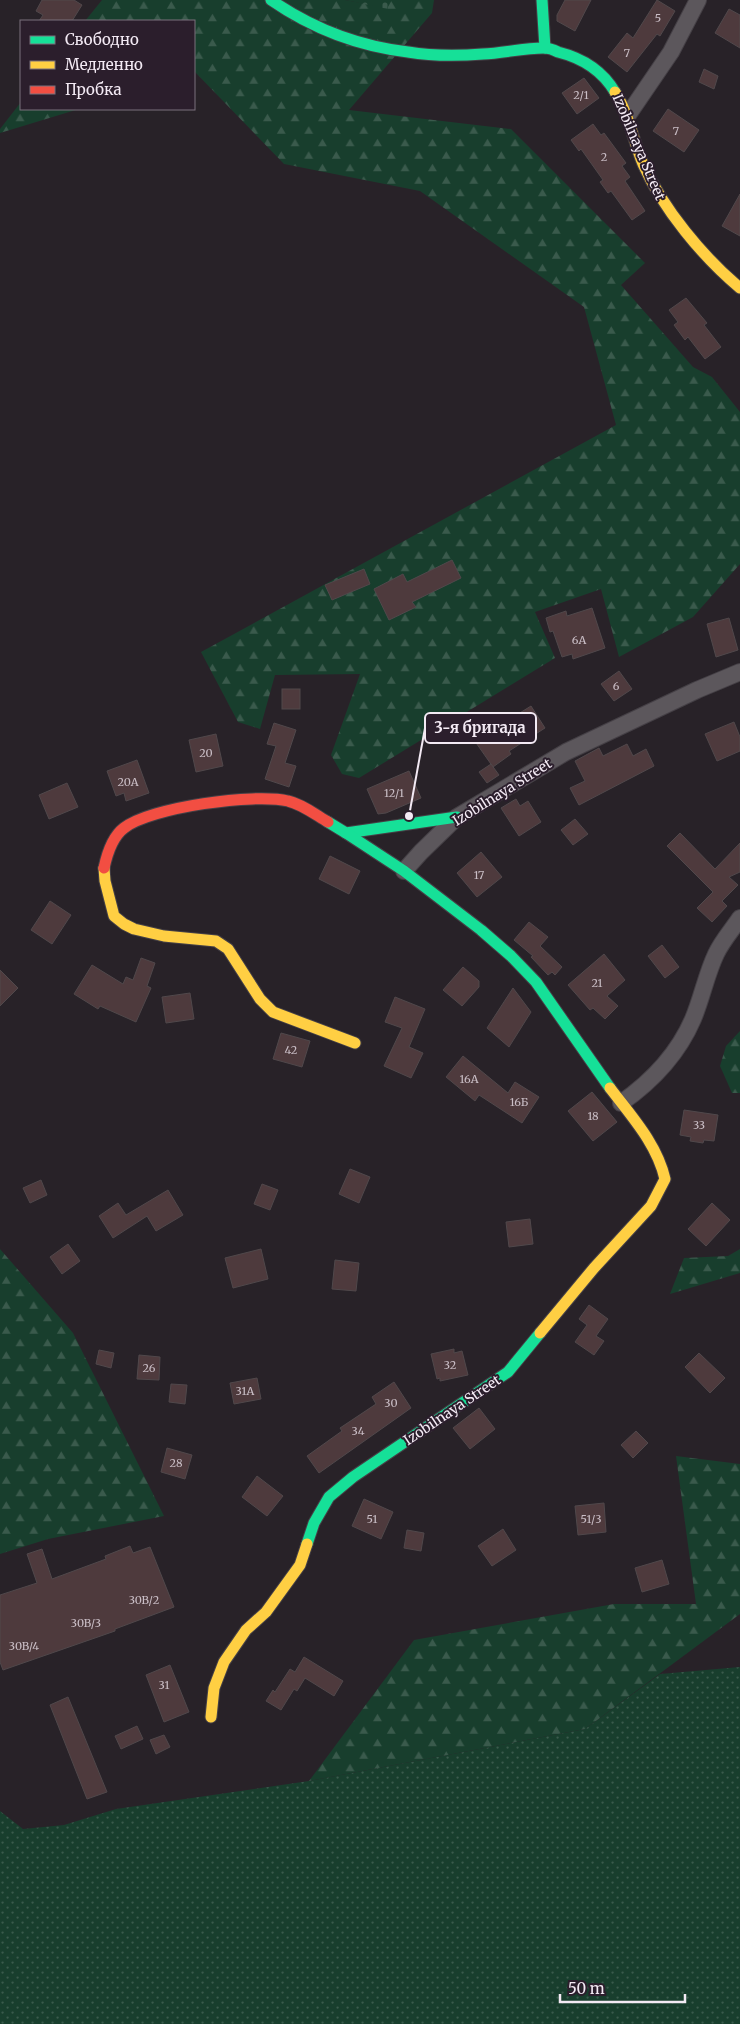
<svg xmlns="http://www.w3.org/2000/svg" width="740" height="2024" viewBox="0 0 740 2024" font-family="Merriweather,serif">
<style>
.grass{fill:url(#grass-dots)}
.forest{fill:url(#forest-firs)}
.cemetery{fill:url(#cemetery-stones)}
.building{fill:#4e3a3d;stroke:#50484b}
.lines{fill:none;stroke-linecap:round;stroke-linejoin:round}
.street-casing{stroke:#454046;stroke-width:18}
.fast-casing{stroke:#454046;stroke-width:13}
.slow-casing{stroke:#454046;stroke-width:13}
.jam-casing{stroke:#454046;stroke-width:13}
.street{stroke:#5c575c;stroke-width:16}
.fast{stroke:#16e098;stroke-width:11}
.slow{stroke:#ffcf43;stroke-width:11}
.jam{stroke:#f24e42;stroke-width:11}
.labels{text-anchor:middle;dominant-baseline:central;stroke-width:4;stroke-linejoin:round;paint-order:stroke}
.number-label{font-size:11px;fill:#cabec6}
.street-label{font-size:14px;fill:#f3eaf4;stroke:#2b1e2c}
.leader{fill:none;stroke:#f3eaf4;stroke-width:2}
.callout-dot{fill:#f3eaf4;stroke:#2b1e2c;stroke-width:2}
.callout{fill:#2b1e2c;stroke:#f3eaf4;stroke-width:2}
.callout-label{font-size:15px;text-anchor:middle;font-weight:bold;fill:#f3eaf4}
</style>
<defs>
<pattern id="grass-dots" width="8" height="8" patternUnits="userSpaceOnUse" patternTransform="scale(1.25)"><rect width="8" height="8" fill="#183e2d"/><path d="M2 2h.1M6 6h.1" fill="none" stroke="#3a5a4c" stroke-width="1.8" stroke-linecap="round"/></pattern>
<pattern id="forest-firs" width="22" height="20" patternUnits="userSpaceOnUse" patternTransform="scale(1.25)"><rect width="22" height="20" fill="#183e2d"/><path d="M5 1l3.5 6h-7zM16 11l3.5 6h-7z" fill="#3a5a4c"/></pattern>
<pattern id="cemetery-stones" width="16" height="16" patternUnits="userSpaceOnUse" patternTransform="scale(1.25)"><rect width="16" height="16" fill="#183e2d"/><path d="M2 7V4a2 2 0 0 1 4 0v3zM10 15v-3a2 2 0 0 1 4 0v3z" fill="#3a5a4c"/></pattern>
</defs>
<rect width="100%" height="100%" fill="#282228"/>
<path class="grass" d="M740,1667V2024H0V1811L23,1829L64,1825L116,1809L309,1781L585,1729L660,1674Z"/>
<g class="forest">
<path d="M102,0H345L388,8V0H434L432,13L349,110L511,129L645,263L621,285L693,367L712,377L740,412V564L693,617L619,657L601,589L535,612L555,658L359,778L342,774L331,755L360,674L275,675L260,729L238,722L201,652L616,425L584,307L420,191L284,164L194,71V21H85Z"/>
<path d="M21,102V109H79L0,133V129Z"/>
<path d="M740,1031V1093H732L720,1066L726,1046Z"/>
<path d="M0,1249L73,1333L164,1516L48,1539L0,1554Z"/>
<path d="M740,1249V1273L670,1294L684,1258L728,1256Z"/>
<path d="M676,1456L740,1464V1614L585,1729L309,1781L414,1640L614,1604H696Z"/>
</g>
<path class="cemetery" d="M345,0H388V9Z"/>
<g class="building">
<path d="M42,0H74L82,5L72,21H39L43,15L36,11Z"/>
<path d="M565,0H591L575,31L557,21V15Z"/>
<path d="M657,0L675,11L660,36L657,34L627,72L608,57L627,33L633,38Z"/>
<path d="M729,9L740,15V48L715,33Z"/>
<path d="M704,69L718,76L714,89L699,82Z"/>
<path d="M584,78L599,98L577,114L562,93Z"/>
<path d="M668,109L699,130L684,152L653,131Z"/>
<path d="M593,124L601,135L604,133L626,163L622,166L630,177L625,181L645,211L632,220L611,191L608,193L600,182L603,180L581,149L579,151L571,140Z"/>
<path d="M740,194V236L722,226Z"/>
<path d="M686,298L707,323L704,325L721,347L705,359L688,337L685,340L674,325L678,322L669,310Z"/>
<path d="M452,560L461,578L412,602L416,607L389,620L374,589L403,574L407,582Z"/>
<path d="M364,569L370,584L332,600L325,585Z"/>
<path d="M592,608L605,648L573,659L572,654L562,657L553,631L550,632L546,618L566,611L567,616Z"/>
<path d="M729,618L738,650L716,657L707,624Z"/>
<path d="M619,671L632,689L614,701L601,684Z"/>
<rect x="282" y="689" width="18" height="20"/>
<path d="M531,706L545,728L509,751L511,754L493,767L467,730L485,717L494,729Z"/>
<path d="M734,722L740,737V751L717,761L705,734Z"/>
<path d="M274,723L296,730L285,763L296,766L289,787L265,779L276,746L267,744Z"/>
<path d="M216,734L223,766L196,772L189,740Z"/>
<path d="M627,744L633,756L646,749L654,766L579,805L570,788L585,781L575,761L599,748L603,756Z"/>
<path d="M137,760L149,793L126,801L124,793L116,796L107,771Z"/>
<path d="M491,764L499,775L487,783L479,772Z"/>
<path d="M409,771L421,798L386,813L378,814L367,789Z"/>
<path d="M67,783L78,807L49,819L39,795Z"/>
<path d="M516,799L520,806L528,801L541,822L519,836L501,808Z"/>
<path d="M575,819L588,834L573,845L561,830Z"/>
<path d="M680,833L715,869L740,843V872L729,877L738,885L722,901L727,906L712,922L697,908L713,892L667,846Z"/>
<path d="M481,852L502,877L477,897L457,873Z"/>
<path d="M330,856L360,871L349,894L319,879Z"/>
<path d="M50,901L71,915L52,944L31,930Z"/>
<path d="M529,922L548,937L540,946L562,967L555,975L552,972L548,975L531,957L533,956L514,940Z"/>
<path d="M662,945L679,967L665,978L648,956Z"/>
<path d="M604,954L625,980L607,996L618,1006L605,1019L593,1008L590,1010L568,985Z"/>
<path d="M141,958L155,963L147,986L151,988L136,1022L100,1006L98,1009L74,994L92,965L123,984L126,977L133,980Z"/>
<path d="M463,967L479,981V987L462,1006L443,990Z"/>
<path d="M0,970L18,988L0,1006Z"/>
<path d="M513,988L531,1012L509,1047L487,1028Z"/>
<path d="M190,993L194,1019L166,1023L162,997Z"/>
<path d="M395,997L425,1009L409,1047L423,1053L411,1078L384,1066L402,1028L385,1022Z"/>
<path d="M281,1033L310,1041L302,1067L273,1059Z"/>
<path d="M463,1056L508,1093L515,1082L539,1097L522,1123L479,1095L475,1101L446,1077Z"/>
<path d="M592,1092L617,1122L593,1141L568,1111Z"/>
<path d="M684,1110L718,1115L714,1141L704,1140L703,1143L690,1141L691,1137L680,1135Z"/>
<path d="M350,1169L370,1177L359,1203L339,1194Z"/>
<path d="M41,1180L47,1195L30,1203L23,1188Z"/>
<path d="M262,1184L278,1190L270,1210L254,1204Z"/>
<path d="M168,1190L183,1215L156,1231L147,1216L113,1238L99,1216L118,1203L126,1215Z"/>
<path d="M712,1203L730,1220L706,1246L688,1229Z"/>
<path d="M530,1219L533,1244L509,1247L506,1222Z"/>
<path d="M68,1244L80,1261L62,1274L50,1257Z"/>
<path d="M261,1249L268,1279L233,1288L225,1258Z"/>
<path d="M335,1260L359,1263L356,1291L332,1289Z"/>
<path d="M589,1305L608,1319L596,1336L604,1341L594,1355L575,1342L587,1325L579,1319Z"/>
<path d="M454,1349V1353L462,1351L468,1375L440,1381V1378L437,1379L431,1354Z"/>
<path d="M99,1350L114,1353L111,1368L96,1364Z"/>
<path d="M699,1353L725,1378L710,1393L685,1367Z"/>
<path d="M139,1355L160,1357L159,1380L137,1379Z"/>
<path d="M257,1378L261,1399L234,1404L230,1383Z"/>
<path d="M394,1382L411,1408L319,1473L307,1456L342,1431L340,1428L376,1404L372,1397Z"/>
<path d="M171,1384L187,1385L185,1404L169,1402Z"/>
<path d="M479,1408L495,1429L470,1449L453,1428Z"/>
<path d="M636,1431L648,1443L633,1458L621,1445Z"/>
<path d="M167,1448L192,1455L185,1479L161,1472Z"/>
<path d="M257,1476L283,1496L267,1516L242,1497Z"/>
<path d="M364,1499L393,1512L381,1539L352,1526Z"/>
<path d="M604,1503L606,1532L578,1535L575,1506Z"/>
<path d="M503,1529L516,1550L492,1566L478,1546Z"/>
<path d="M407,1530L424,1533L421,1551L404,1548Z"/>
<path d="M130,1546L133,1553L150,1547L174,1607L115,1629V1631L3,1670L0,1662V1595L37,1583L27,1554L42,1549L52,1579L106,1559L105,1556Z"/>
<path d="M662,1560L669,1584L642,1592L635,1568Z"/>
<path d="M304,1657L343,1681L334,1696L305,1678L297,1691L294,1689L281,1710L266,1701L273,1690L275,1692L290,1669L295,1672Z"/>
<path d="M170,1665L189,1712L164,1722L146,1675Z"/>
<path d="M68,1697L107,1792L87,1799L50,1705Z"/>
<path d="M137,1726L143,1739L121,1749L115,1736Z"/>
<path d="M164,1735L170,1747L156,1754L150,1740Z"/>
</g>
<g class="lines">
<g class="street-casing">
<g id="street">
<path d="M628,115L671,52L698,0"/>
<path d="M404,871L421,852L457,817L566,752L697,690L740,672"/>
<path d="M621,1103C651,1082 678,1054 693,1019C702,998 706,975 716,954C722,941 732,930 740,918"/>
</g>
</g>
<g class="fast-casing">
<g id="fast">
<path d="M271,0C313,29 357,46 408,52C432,56 458,56 483,54C503,53 524,48 544,48C548,48 554,50 558,52C582,58 602,70 615,92"/>
<path d="M542,0L545,48"/>
<path d="M328,822L346,833L457,817"/>
<path d="M346,833L404,871L481,930L511,956L536,982L610,1088"/>
<path d="M307,1544L314,1523L329,1497L353,1477L508,1372L540,1333"/>
</g>
</g>
<g class="slow-casing">
<g id="slow">
<path d="M615,92C629,114 633,140 643,164C663,209 703,257 740,288"/>
<path d="M104,868L105,881L114,916L124,924L134,929L164,936L216,941L228,949L260,999L273,1012L355,1043"/>
<path d="M540,1333L594,1268L651,1206L665,1179C657,1144 632,1117 610,1088"/>
<path d="M211,1717L214,1688L224,1662L246,1630L266,1612L300,1565L307,1544"/>
</g>
</g>
<g class="jam-casing">
<path id="jam" d="M104,868C107,854 112,837 124,828C151,807 255,793 288,801C302,804 316,815 328,822"/>
</g>
<use href="#street" class="street"/>
<use href="#fast" class="fast"/>
<use href="#slow" class="slow"/>
<use href="#jam" class="jam"/>
</g>
<g class="labels">
<g class="number-label">
<text x="658" y="18">5</text>
<text x="627" y="53">7</text>
<text x="581" y="95">2/1</text>
<text x="676" y="131">7</text>
<text x="604" y="157">2</text>
<text x="579" y="640">6А</text>
<text x="616" y="686">6</text>
<text x="206" y="753">20</text>
<text x="128" y="782">20А</text>
<text x="394" y="793">12/1</text>
<text x="479" y="875">17</text>
<text x="597" y="983">21</text>
<text x="291" y="1050">42</text>
<text x="469" y="1079">16А</text>
<text x="519" y="1102">16Б</text>
<text x="593" y="1116">18</text>
<text x="699" y="1125">33</text>
<text x="450" y="1365">32</text>
<text x="149" y="1368">26</text>
<text x="245" y="1391">31А</text>
<text x="391" y="1403">30</text>
<text x="358" y="1431">34</text>
<text x="176" y="1463">28</text>
<text x="372" y="1519">51</text>
<text x="591" y="1519">51/3</text>
<text x="144" y="1600">30В/2</text>
<text x="86" y="1623">30В/3</text>
<text x="24" y="1646">30В/4</text>
<text x="164" y="1685">31</text>
</g>
<g class="street-label">
<text transform="translate(639 147) rotate(67)">Izobilnaya Street</text>
<text transform="translate(502 792) rotate(-32)">Izobilnaya Street</text>
<text transform="translate(452 1410) rotate(-34)">Izobilnaya Street</text>
</g>
</g>
<path class="leader" d="M409 816L425 728"/>
<circle class="callout-dot" cx="409" cy="816" r="5"/>
<rect class="callout" x="425" y="713" width="111" height="30" rx="5"/>
<g class="callout-label">
<text x="480" y="733">3-я бригада</text>
</g>
<rect x="20" y="20" width="175" height="90" fill="#2b1e2c" stroke="#7b707c"/>
<rect x="30" y="36" width="25" height="8" fill="#16e098" stroke="#7b707c"/>
<text x="65" y="45" font-size="15" fill="#f3eaf4">Свободно</text>
<rect x="30" y="61" width="25" height="8" fill="#ffcf43" stroke="#7b707c"/>
<text x="65" y="70" font-size="15" fill="#f3eaf4">Медленно</text>
<rect x="30" y="86" width="25" height="8" fill="#f24e42" stroke="#7b707c"/>
<text x="65" y="95" font-size="15" fill="#f3eaf4">Пробка</text>
<path d="M560 1994v8h125v-8" fill="none" stroke="#f3eaf4" stroke-width="2.5"/>
<text x="568" y="1994" font-size="15" fill="#f3eaf4" stroke="#2b1e2c" stroke-width="4" paint-order="stroke">50 m</text>
</svg>
